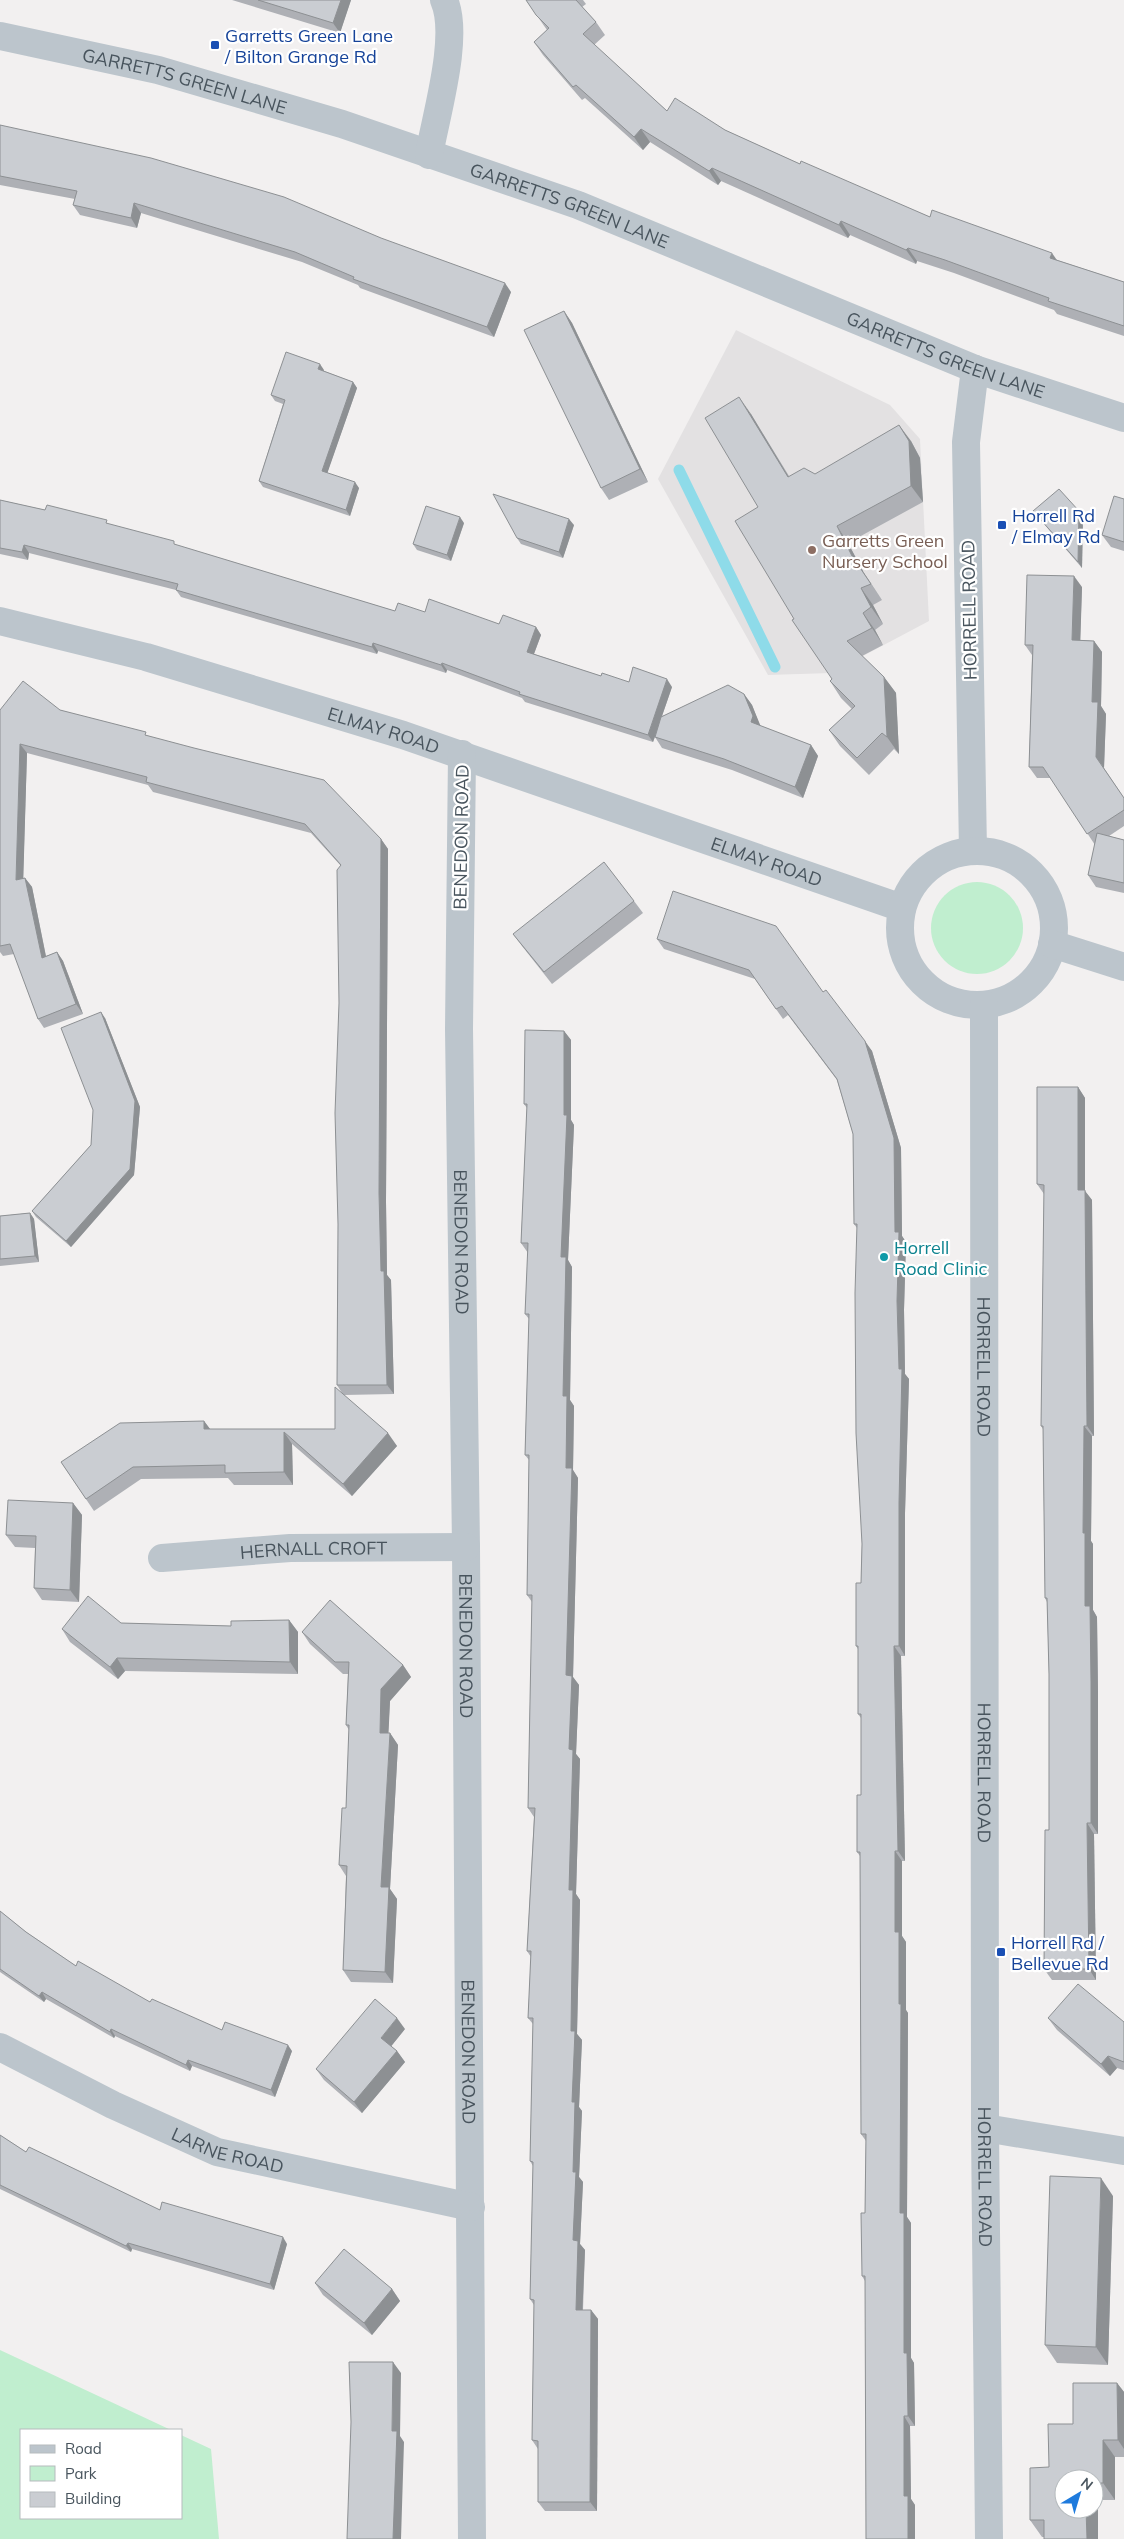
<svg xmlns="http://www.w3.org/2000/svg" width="1124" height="2539" viewBox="0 0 1124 2539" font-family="Mulish,sans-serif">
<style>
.education{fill:#e3e1e2}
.green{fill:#c0eecf}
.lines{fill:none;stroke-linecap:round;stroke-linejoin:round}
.stream{stroke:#8edbe9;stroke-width:11}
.minor{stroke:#bcc5cc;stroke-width:28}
.wall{fill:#aeb0b5;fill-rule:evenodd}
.shaded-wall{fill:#8d9093}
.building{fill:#cacdd2;stroke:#8d9093}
.transit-dot{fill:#1a4fb4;stroke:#fff;stroke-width:2}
.education-dot{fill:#8d6e63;stroke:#fff;stroke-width:2}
.culture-dot{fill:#0f9aa8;stroke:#fff;stroke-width:2}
.labels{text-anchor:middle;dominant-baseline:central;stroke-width:4.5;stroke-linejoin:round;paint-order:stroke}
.transit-label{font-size:18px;fill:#164399;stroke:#fff;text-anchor:start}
.street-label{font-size:18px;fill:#48545d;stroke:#fff}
.education-label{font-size:18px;fill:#785e54;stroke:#fff;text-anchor:start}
.culture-label{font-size:18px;fill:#0d838f;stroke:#fff;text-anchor:start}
</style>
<rect width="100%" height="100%" fill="#f2f0f0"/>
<path class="education" d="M736,330L890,405L920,439L929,621L831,673L768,675L658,479Z"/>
<g class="green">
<circle cx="977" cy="928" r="46"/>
<path d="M0,2350L171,2430H21V2518H181V2435L211,2449L219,2539H0Z"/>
</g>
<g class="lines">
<path class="stream" d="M679,470L775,667"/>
<g class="minor">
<path id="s1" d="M0,36L158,70L342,124L578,205L975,369L1124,418"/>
<path d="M429,155C436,115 460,36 444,0"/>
<path id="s2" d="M0,621L146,657L403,735L902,908"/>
<path id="s3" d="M462,754L459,1029L466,1547L472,2539"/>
<path d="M973,851L966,442L975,369"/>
<circle cx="977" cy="928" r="77"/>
<path d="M1052,944L1124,967"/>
<path id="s4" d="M984,1005L985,2128L989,2539"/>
<path id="s5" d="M162,1558L290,1548L466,1547"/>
<path id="s6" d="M0,2047L113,2105L217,2152L471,2207"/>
<path d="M985,2128L1124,2151"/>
</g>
</g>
<g class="wall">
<path d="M232,0H351L340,33Z"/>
<path d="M526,0H583L586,4L582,7L596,22L605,35L594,45L667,111L725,130L800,164L930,217L1057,260L1124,282V336L1057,314L1054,310L954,273L917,261L916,264L850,235L848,238L721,181L718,185L650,142L643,150L585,98L582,100L543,55L534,42L547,30Z"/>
<path d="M0,125L511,292L494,337L360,288L358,285L302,262L141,213L137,228L80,215L73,205L75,199L0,185Z"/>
<path d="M564,311L572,323L648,482L609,500L601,488Z"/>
<path d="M324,370V371L353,382L357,388L327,473L359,488L350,516L263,487L259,481L283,404L275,401L271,395Z"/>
<path d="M751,414L789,476L815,474L911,441L920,458L923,502L848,543L864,573L882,600L873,605L883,624L875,630L883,645L862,656L884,677L896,693L899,754L894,749L869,775L840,746L829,730L852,709L841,698L830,681L832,679L794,619L758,507Z"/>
<path d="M1124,499V551L1111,547L1102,535Z"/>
<path d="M0,500L109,524L178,546L395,611L425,612L499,624L536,627L541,635L534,654L601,676L629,682L672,687L662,716L744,694L752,705L760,726L811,745L818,756L803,798L732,770L662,748L655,737L653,742L525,702L522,698L447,670L446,673L378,651L377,654L181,597L176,590L29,553L28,560L0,554Z"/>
<path d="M1033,511H1079L1083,517L1082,568L1038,517Z"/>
<path d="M464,523L451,561L417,550L413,544Z"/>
<path d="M574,525L563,558L521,544L517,538Z"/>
<path d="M1082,587L1080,640L1094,641L1102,652L1101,706L1106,714L1104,768L1124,798V826L1109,836L1124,840V893L1096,887L1088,875L1095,845L1051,778H1037L1029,767L1032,655L1025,645Z"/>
<path d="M0,710H60L149,736L381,839L388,849L386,1202L387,1275L391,1280L394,1394L344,1395L397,1446L352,1496L292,1444L293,1485H234L228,1478L141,1479L94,1511L61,1462L204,1421L210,1429H335L342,1393L337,1385L341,866L311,833L153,792L148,785L27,753L23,878H25L32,887L46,956L57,952L63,961L83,1014L44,1028L38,1019L14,954L3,956L0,952Z"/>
<path d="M634,901L643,913L552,984L522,946L513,934Z"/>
<path d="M657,939L823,992L872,1051L901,1148L902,1236L906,1242L904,1310L905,1374L909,1379L905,1513V1656H901L905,1861H902V1936L906,1942V2010L908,2013L907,2217L911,2223V2358L914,2363L915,2426H910L911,2499L915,2505V2539L865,2281L862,2276L865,2213L866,2141L861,2134L860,1856L857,1852L861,1795V1718L858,1714V1649L856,1646L861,1583L862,1544L857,1228L854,1224L853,1134L837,1080L788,1015L783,1019L755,979L664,949Z"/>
<path d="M105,1018L140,1107L134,1175L71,1247L36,1217L32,1211L91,1145Z"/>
<path d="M564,1031L571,1040V1120L574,1125L568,1260L572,1267L570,1400L574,1406L573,1470L578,1478L573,1677L579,1685L576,1754L580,1759L576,1894L580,1900L577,2034L582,2040L579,2107L582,2111L579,2177L583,2182L580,2244L585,2250L583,2310H591L598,2319L597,2511H545L538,2502V2449L532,2440L534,2305L530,2299L533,2166L530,2161L533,2024L528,2018L531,1957L527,1951L534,1817L528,1808L532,1602L527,1595L529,1460L525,1455L529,1319L525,1314L528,1253L521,1243L527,1108L524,1104Z"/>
<path d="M1078,1087L1085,1098V1191L1092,1200L1094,1436H1092L1091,1541L1093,1544V1610L1097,1617L1098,1692V1834H1094L1096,1980H1052L1044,1969L1049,1830V1674L1047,1602L1045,1598L1043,1429L1041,1426L1044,1194L1037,1184Z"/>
<path d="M30,1213L34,1219L39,1262L0,1266V1216Z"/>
<path d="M73,1503L82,1515L79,1602L42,1600L34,1588L35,1548L15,1547L6,1535Z"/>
<path d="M289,1620L298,1632V1674L125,1671L118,1679L70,1642L62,1629L121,1623L231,1626Z"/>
<path d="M302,1632L403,1665L411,1677L390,1701L388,1733H390L398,1745L390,1889L397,1899L393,1983L351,1982L343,1970L346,1876L339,1865L346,1808L349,1730L346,1725L348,1674H343L310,1644Z"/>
<path d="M0,1911L26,1932L76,1966L150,2002L222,2030L292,2051L275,2097L192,2066L190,2071L115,2036L114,2038L46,1999L44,2002L0,1972Z"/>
<path d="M1048,2018L1124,2022V2070L1117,2068L1110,2076L1057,2030Z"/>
<path d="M405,2029L391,2046L397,2051L405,2062L362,2113L324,2080L316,2069Z"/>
<path d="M0,2135L26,2152L160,2210L287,2244L274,2290L132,2249L131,2252L0,2189Z"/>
<path d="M1113,2196L1108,2365L1057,2363L1045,2345Z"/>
<path d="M315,2283L392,2289L400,2301L372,2335L323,2295Z"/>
<path d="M1117,2383L1124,2392V2457H1115V2500H1098V2539H1044V2537H1042L1030,2520L1073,2424ZM1064,2479H1094V2509Z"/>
</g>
<g class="shaded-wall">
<path d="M341,0H351L340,33L333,23Z"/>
<path d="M641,129L650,142L643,150L634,137Z"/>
<path d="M712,168L721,181L718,185L709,171Z"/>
<path d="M134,203L141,213L137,228L131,218Z"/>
<path d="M841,221L850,235L848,238L839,225Z"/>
<path d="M908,248L917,261L916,264L906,250Z"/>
<path d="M1052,253L1061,266L1050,258Z"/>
<path d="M505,283L511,292L494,337L487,327Z"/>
<path d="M564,311L572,323L648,482L640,469Z"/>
<path d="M320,364L324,370L322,375L318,369Z"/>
<path d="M353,382L357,388L326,477L322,471Z"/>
<path d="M739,397L751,414L799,494L788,477Z"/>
<path d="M899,425L911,441L920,458L923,502L911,486Z"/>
<path d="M355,482L359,488L350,516L346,510Z"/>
<path d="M1079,511L1083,517L1082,568L1078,562Z"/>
<path d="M460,517L464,523L451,561L447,555Z"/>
<path d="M569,519L574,525L563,558L559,552Z"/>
<path d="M837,526L848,543L864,573L882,600L852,556Z"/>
<path d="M24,545L29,553L28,560L22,552Z"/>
<path d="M1074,576L1082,587L1080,651L1072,640Z"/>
<path d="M861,588L873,605L883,624L871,607Z"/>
<path d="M863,613L875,630L883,645L872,628Z"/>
<path d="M536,627L541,635L532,659L527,652Z"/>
<path d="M1094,641L1102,652L1101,706L1106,714L1104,768L1096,757L1092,702Z"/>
<path d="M373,643L378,651L377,654L372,647Z"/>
<path d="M442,663L447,670L446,673L441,665Z"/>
<path d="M884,677L896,693L899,754L887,737Z"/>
<path d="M667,679L672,687L653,742L648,735Z"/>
<path d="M744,694L752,705L761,727L751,722Z"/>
<path d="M20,744L27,753L23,889L16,880Z"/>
<path d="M811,745L818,756L803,798L795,787Z"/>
<path d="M381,839L388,849L386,1202L387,1275L391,1280L394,1394L387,1385L381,1271L379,1193Z"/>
<path d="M25,878L32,887L48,967L42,958Z"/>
<path d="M57,952L63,961L83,1014L76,1004Z"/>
<path d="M101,1012L105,1018L140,1107L134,1175L71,1247L66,1241L130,1169Z"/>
<path d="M564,1031L571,1040V1120L574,1125L568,1260L572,1267L570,1400L574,1406L573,1470L578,1478L573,1677L579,1685L576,1754L580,1759L576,1894L580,1900L577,2034L582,2040L579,2107L582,2111L579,2177L583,2182L580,2244L585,2250L582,2319L576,2310L573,2240V2172L569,1890V1749L566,1675L561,1257L564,1115Z"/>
<path d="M865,1041L872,1051L901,1148L902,1236L906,1242L904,1310L905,1374L909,1379L905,1513V1656L899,1646V1369L895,1232Z"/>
<path d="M1078,1087L1085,1098V1191L1092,1200L1094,1436L1087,1426L1078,1190Z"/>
<path d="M30,1213L34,1219L39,1262L35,1256Z"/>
<path d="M204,1421L213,1433L204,1429Z"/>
<path d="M1084,1426L1092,1436L1091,1541L1093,1544V1610L1097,1617L1098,1692V1834L1091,1823L1083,1533Z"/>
<path d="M284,1432L292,1444L293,1485L284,1472Z"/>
<path d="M388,1433L397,1446L352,1496L343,1484Z"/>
<path d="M73,1503L82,1515L79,1602L70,1590Z"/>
<path d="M289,1620L298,1632V1674L290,1662Z"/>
<path d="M894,1646L901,1656L905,1861L898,1851Z"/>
<path d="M117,1658L125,1671L118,1679L110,1667Z"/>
<path d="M403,1665L411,1677L390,1701L388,1744L380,1733L381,1689Z"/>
<path d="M390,1733L398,1745L390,1889L397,1899L393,1983L385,1972L381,1887Z"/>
<path d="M1087,1823L1094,1834L1096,1980L1089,1969Z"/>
<path d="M895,1851L902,1861V1936L906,1942V2010L908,2013L907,2217L911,2223V2358L914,2363L915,2426L908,2416L904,2353L900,2213L899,2004L895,1932Z"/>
<path d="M42,1992L46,1999L44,2002L39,1996Z"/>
<path d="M397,2018L405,2029L389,2049L381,2038Z"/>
<path d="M111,2029L115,2036L114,2038L110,2032Z"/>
<path d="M288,2045L292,2051L275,2097L271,2090Z"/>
<path d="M397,2051L405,2062L362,2113L354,2102Z"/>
<path d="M1108,2056L1117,2068L1110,2076L1101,2064Z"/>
<path d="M188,2060L192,2066L190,2071L186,2065Z"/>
<path d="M1101,2178L1113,2196L1108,2365L1096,2347Z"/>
<path d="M283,2237L287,2244L274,2290L270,2284Z"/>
<path d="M128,2243L132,2249L131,2252L126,2246Z"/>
<path d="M392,2289L400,2301L372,2335L364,2323Z"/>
<path d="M591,2310L598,2319L597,2511L590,2502Z"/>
<path d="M393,2362L401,2373L400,2436L404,2442L401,2539H393L392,2431Z"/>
<path d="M1117,2383L1124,2392V2449L1118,2440Z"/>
<path d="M904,2416L910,2426L911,2499L915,2505V2539H908L904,2496Z"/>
<path d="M1103,2440L1115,2457V2500L1103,2483Z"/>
<path d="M1094,2494L1098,2500V2539H1087L1086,2509H1094Z"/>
</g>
<g class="building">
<path d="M258,0H341L333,23Z"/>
<path d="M526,0H576L596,22L583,34L667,111L675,98L725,130L800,164L801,161L930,217L932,210L1052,253L1050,258L1124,282V326L1048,301L1049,298L945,260L908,248L906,250L841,221L839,225L712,168L709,171L641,129L634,137L576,85L573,87L534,42L549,28L536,15Z"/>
<path d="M0,125L151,158L284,197L381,238L505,283L487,327L353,279L354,277L295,252L134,203L131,218L73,205L77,191L0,176Z"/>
<path d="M564,311L640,469L601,488L524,330Z"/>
<path d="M286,352L320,364L318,369L353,382L322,471L355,482L346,510L259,481L285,400L271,395Z"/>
<path d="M739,397L788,477L804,468L815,474L899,425L909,441L911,486L837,526L852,556L871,584L861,588L871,607L863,613L872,628L847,641L884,677L887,737L882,733L857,758L829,730L855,706L830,681L832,679L792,620L794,619L735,521L758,507L705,418Z"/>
<path d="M1059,489L1079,511L1078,562L1033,511Z"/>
<path d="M493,494L569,519L559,552L517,538Z"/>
<path d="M1114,496L1124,499V542L1102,535Z"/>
<path d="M0,500L45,510L47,505L107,520L106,523L174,541V544L395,611L398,603L425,612L429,599L499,624L503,615L536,627L527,652L601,676L602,673L629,682L633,667L667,679L648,735L519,694L520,692L442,663L441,665L373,643L372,647L176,590L178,584L24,545L22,552L0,548Z"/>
<path d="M426,506L460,517L447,555L413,544Z"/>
<path d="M1027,575L1074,576L1072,640L1094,641L1092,702H1098L1096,757L1124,798V810L1087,834L1043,767H1029L1033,645H1025Z"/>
<path d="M23,681L60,710L146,732L145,735L194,748L324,780L381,839L379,1193L381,1271H384L387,1385H337L338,1224L335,1113L339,1003L337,870L341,865L305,824L146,782L147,777L20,744L16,880L25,878L42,958L57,952L76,1004L38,1019L10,944L0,946V710Z"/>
<path d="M728,685L744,694L753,716L751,722L811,745L795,787L724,759L655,737L661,717Z"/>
<path d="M1097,833L1124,840V883L1088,875Z"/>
<path d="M604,862L634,901L544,972L513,934Z"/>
<path d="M673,891L776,926L823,992L826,990L865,1041L894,1138L895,1232H899L897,1301L899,1369H902L899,1503V1646H894L898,1851H895V1932H899V2004H901L900,2213H904V2353H907L908,2416H904V2496H908V2539H866L865,2276H862L861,2213H865L866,2134H861L860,1852H857V1795H861V1714H858V1646H856V1583H861L862,1544L856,1433L855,1293L857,1224H854L853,1134L837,1079L782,1006L776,1009L749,970L657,939Z"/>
<path d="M101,1012L135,1101L130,1169L66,1241L32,1211L91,1145L93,1110L61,1028Z"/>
<path d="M525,1030L564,1031V1115H567L561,1257H566L563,1396H567L566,1468H572L566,1675L572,1676L569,1749L573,1750L569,1890H573L571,2031H575L572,2102H575L573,2172H576L573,2240L578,2241L576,2310H591L590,2502H538V2441L532,2440L534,2300L530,2299L533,2162L530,2161L533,2018H528L531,1951H527L535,1808H528L532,1595H527L529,1455H525L529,1314H525L528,1243H521L527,1104H524Z"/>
<path d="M1037,1087H1078V1190H1085L1087,1426H1084L1083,1533H1085V1606H1090L1091,1682V1823H1087L1089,1969H1044L1045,1830H1049V1674L1047,1598H1045L1043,1426H1041L1044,1185L1037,1184Z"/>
<path d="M30,1213L35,1256L0,1259V1216Z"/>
<path d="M335,1387L388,1433L343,1484L284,1432V1472L225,1473V1465L133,1467L86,1499L61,1462L120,1423L204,1421V1429H335Z"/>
<path d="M8,1500L73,1503L70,1590L34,1588L36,1536L6,1535Z"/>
<path d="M88,1596L121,1623L231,1626V1621L289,1620L290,1662L117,1658L110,1667L62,1629Z"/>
<path d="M330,1600L403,1665L381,1689L380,1733H390L381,1887H389L385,1972L343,1970L347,1866L339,1865L342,1808H346L349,1725H346L349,1662H335L302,1632Z"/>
<path d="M0,1911L26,1932L76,1966L78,1961L150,2002L152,1999L222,2030L225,2022L288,2045L271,2090L188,2060L186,2065L111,2029L110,2032L42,1992L39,1996L0,1969Z"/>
<path d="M1078,1984L1124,2022V2062L1108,2056L1101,2064L1048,2018Z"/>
<path d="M375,1999L397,2018L381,2038L397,2051L354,2102L316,2069Z"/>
<path d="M0,2135L26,2152L29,2147L160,2210L162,2202L283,2237L270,2284L128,2243L126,2246L0,2185Z"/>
<path d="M1050,2176L1101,2178L1096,2347L1045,2345Z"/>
<path d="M344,2249L392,2289L364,2323L315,2283Z"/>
<path d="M349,2362H393L392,2431H397L393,2539H347L351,2422Z"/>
<path d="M1073,2383H1117L1118,2440H1103V2483H1094V2479H1064V2509H1086L1087,2539H1044V2520H1030V2468L1049,2467L1048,2424H1073Z"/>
</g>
<g class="transit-dot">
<rect x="210" y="40" width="10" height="10" rx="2.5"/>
<rect x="997" y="520" width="10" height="10" rx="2.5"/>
<rect x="996" y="1947" width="10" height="10" rx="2.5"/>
</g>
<circle class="education-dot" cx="812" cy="550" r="5"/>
<circle class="culture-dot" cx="884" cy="1257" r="5"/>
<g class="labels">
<g class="transit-label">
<text x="225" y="35">Garretts Green Lane<tspan x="225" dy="21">/ Bilton Grange Rd</tspan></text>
<text x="1012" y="515">Horrell Rd<tspan x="1012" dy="21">/ Elmay Rd</tspan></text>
<text x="1011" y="1942">Horrell Rd /<tspan x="1011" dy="21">Bellevue Rd</tspan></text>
</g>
<g class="street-label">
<text stroke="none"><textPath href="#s1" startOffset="190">GARRETTS GREEN LANE</textPath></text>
<text stroke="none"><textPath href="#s1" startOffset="595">GARRETTS GREEN LANE</textPath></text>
<text stroke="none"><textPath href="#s1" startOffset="1000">GARRETTS GREEN LANE</textPath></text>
<text transform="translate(969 610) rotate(-91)">HORRELL ROAD</text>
<text stroke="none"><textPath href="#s2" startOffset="399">ELMAY ROAD</textPath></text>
<text transform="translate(461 837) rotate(-89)">BENEDON ROAD</text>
<text stroke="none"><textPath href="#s2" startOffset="804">ELMAY ROAD</textPath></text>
<text stroke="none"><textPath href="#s3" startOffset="488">BENEDON ROAD</textPath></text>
<text stroke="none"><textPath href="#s4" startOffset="362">HORRELL ROAD</textPath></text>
<text stroke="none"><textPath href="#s5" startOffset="152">HERNALL CROFT</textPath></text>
<text stroke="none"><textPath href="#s3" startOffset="892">BENEDON ROAD</textPath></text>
<text stroke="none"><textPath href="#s4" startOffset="768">HORRELL ROAD</textPath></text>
<text stroke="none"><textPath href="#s3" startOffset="1298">BENEDON ROAD</textPath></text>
<text stroke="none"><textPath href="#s6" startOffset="251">LARNE ROAD</textPath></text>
<text stroke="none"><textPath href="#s4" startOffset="1172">HORRELL ROAD</textPath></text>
</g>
<g class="education-label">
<text x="822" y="540">Garretts Green<tspan x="822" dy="21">Nursery School</tspan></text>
</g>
<g class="culture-label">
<text x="894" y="1247">Horrell<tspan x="894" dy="21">Road Clinic</tspan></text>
</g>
</g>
<rect x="20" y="2429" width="162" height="90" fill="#ffffff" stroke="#b6bbbe"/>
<rect x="30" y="2445" width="25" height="8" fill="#bcc5cc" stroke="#b6bbbe"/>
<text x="65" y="2454" font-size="15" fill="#48545d">Road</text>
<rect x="30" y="2466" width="25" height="15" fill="#c0eecf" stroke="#b6bbbe"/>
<text x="65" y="2479" font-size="15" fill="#48545d">Park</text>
<rect x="30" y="2492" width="25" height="15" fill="#cacdd2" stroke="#b6bbbe"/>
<text x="65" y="2504" font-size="15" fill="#48545d">Building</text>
<g transform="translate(1079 2494) rotate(38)"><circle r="24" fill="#ffffff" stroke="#b6bbbe"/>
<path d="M0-4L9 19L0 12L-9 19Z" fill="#1f7bdd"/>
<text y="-8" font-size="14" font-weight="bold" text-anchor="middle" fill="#48545d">N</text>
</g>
</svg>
